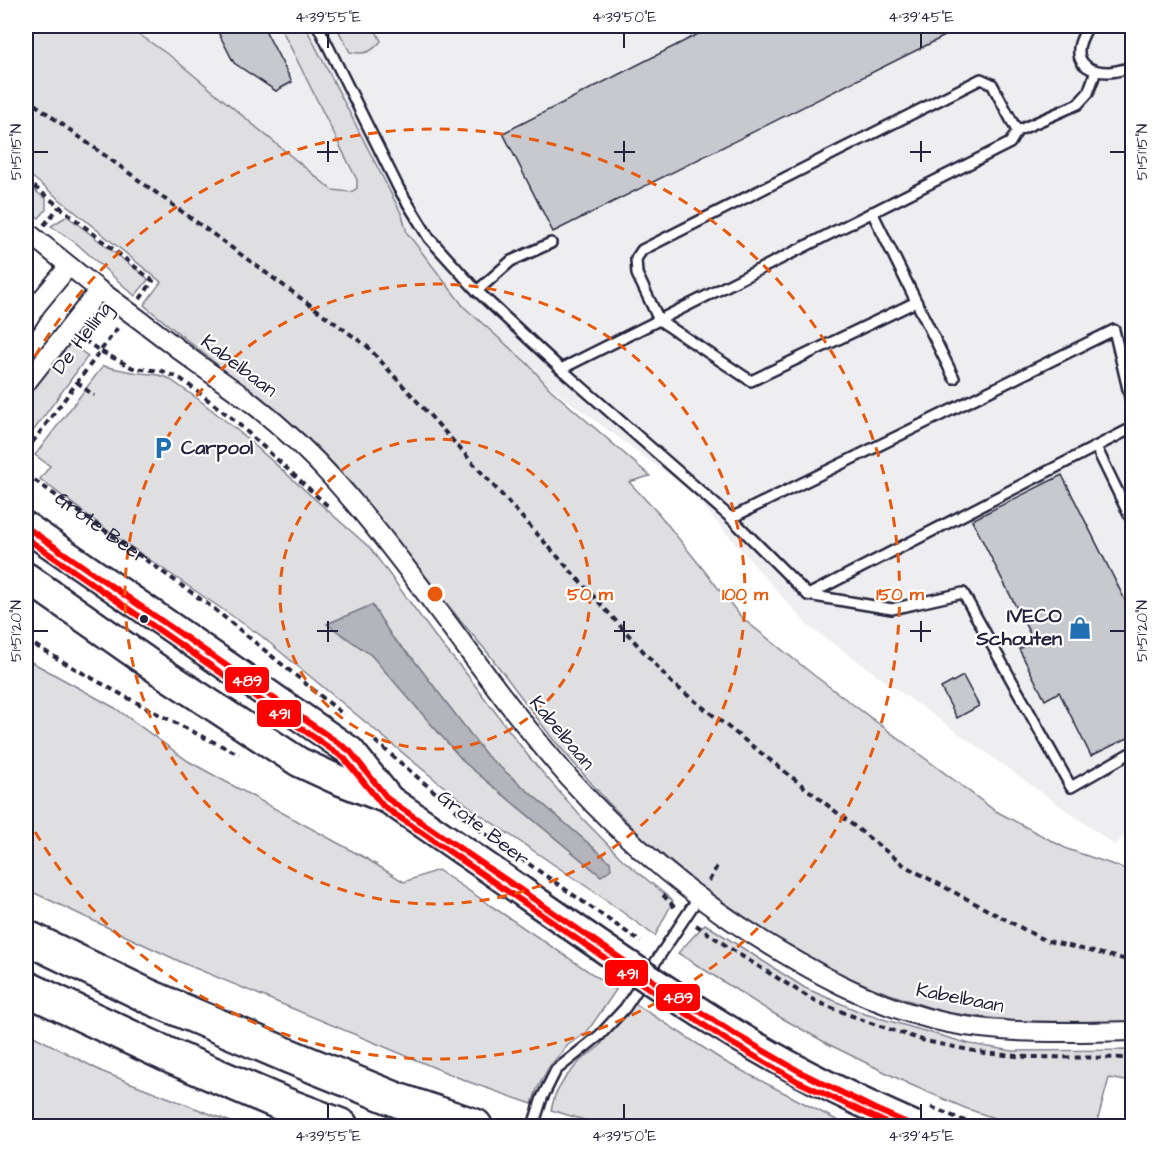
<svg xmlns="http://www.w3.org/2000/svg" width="1158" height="1152" viewBox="0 0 1158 1152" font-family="'Architects Daughter',sans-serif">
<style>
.built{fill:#eeeef1}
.green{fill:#dfdfe2;stroke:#80808e;stroke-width:1.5;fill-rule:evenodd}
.water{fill:#b4b4bc;stroke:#7a7a88;stroke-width:1.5}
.building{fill:#c8c8cf;stroke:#22223b;stroke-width:1.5}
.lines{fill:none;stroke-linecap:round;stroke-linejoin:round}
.lane-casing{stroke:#22223b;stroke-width:14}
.street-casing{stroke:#22223b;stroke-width:22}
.primary-casing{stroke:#22223b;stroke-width:33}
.highway-casing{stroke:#22223b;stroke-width:38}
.path{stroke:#22223b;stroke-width:4;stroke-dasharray:6 4.5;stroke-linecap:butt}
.lane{stroke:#fff;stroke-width:9}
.street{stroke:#fff;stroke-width:18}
.primary{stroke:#fff;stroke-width:28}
.highway{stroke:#fff;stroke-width:33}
.primary-bridge-casing{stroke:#22223b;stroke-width:33;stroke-linecap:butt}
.path-bridge{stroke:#22223b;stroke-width:4;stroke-dasharray:6 4.5;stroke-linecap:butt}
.primary-bridge{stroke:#fff;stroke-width:28}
.bus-1-casing{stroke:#fff;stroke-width:10}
.bus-2-casing{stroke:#fff;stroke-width:10}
.bus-1{stroke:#f00;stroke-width:6}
.bus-2{stroke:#f00;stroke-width:6}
.ticks{fill:none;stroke:#22223b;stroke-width:2}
.ring{fill:none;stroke:#e8590c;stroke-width:3;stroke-dasharray:10 8}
.bus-dot{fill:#22223b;stroke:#fff;stroke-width:2}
.labels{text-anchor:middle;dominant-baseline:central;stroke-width:4.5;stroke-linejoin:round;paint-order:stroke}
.street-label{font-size:20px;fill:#22223b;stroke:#fff}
.poi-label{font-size:20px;font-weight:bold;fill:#22223b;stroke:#fff;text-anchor:start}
.centre{fill:#e8590c;stroke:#fff;stroke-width:3}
.ring-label{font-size:18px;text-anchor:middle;font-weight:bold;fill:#e8590c;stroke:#fff;stroke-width:4.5;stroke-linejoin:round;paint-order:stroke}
.line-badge{stroke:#fff;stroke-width:2}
.badge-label{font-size:16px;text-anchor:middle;font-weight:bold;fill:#fff}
.neatline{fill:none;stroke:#22223b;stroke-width:2}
.ticks-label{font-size:15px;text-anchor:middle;fill:#22223b}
</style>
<rect width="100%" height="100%" fill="#fff"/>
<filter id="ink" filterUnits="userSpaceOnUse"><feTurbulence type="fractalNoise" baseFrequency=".0167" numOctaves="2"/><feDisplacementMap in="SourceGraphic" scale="12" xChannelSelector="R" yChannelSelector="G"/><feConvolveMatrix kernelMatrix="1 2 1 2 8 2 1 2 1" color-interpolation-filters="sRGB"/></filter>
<g filter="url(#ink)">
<path class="built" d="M59,26H1132V827L1115,845L807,625L687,488Z"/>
<g class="green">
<path d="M26,26H127L173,58L332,190L351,192L357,188V180L280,26H305L402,215L407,233L464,307L528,364L550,389L650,476L629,482L659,514L742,618L815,676L994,810L1067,849L1132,871V1022L1014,1021L943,1012L875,989L818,964L764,930L699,885L643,838L605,799L552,738L488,653L460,620L349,480L314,444L144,305L161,282L26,172Z"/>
<path d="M336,26H373L381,41C372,52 365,55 350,52Z"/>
<path d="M26,184L46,199V210L39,218L26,209Z"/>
<path d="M67,216L146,277L148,280L135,296L76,243L51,226Z"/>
<path d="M67,341L88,356L26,441V396Z"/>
<path d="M103,366L132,372L159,375L168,378L198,399L237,430L370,548L437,639L465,672L529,757L583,819L623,860L673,901L655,936L599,895L482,816L438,782L260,635L115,536L40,479L50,466L35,455ZM372,605L392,637L413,659L487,756L610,862V869L601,876L465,763L371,655L327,624Z"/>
<path d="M26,659L115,708L188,761L367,859L404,882L438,870L616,990L587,1032L568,1045L549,1067L537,1089L532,1104L469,1082L183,963L26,889Z"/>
<path d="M705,924L805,988L865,1014L970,1044L1013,1051L1132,1050V1082L1109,1078L1096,1126H1017L965,1108L909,1084L828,1044L771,1012L678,953Z"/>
<path d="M631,1001L727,1063L848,1126H604L551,1110L555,1095L565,1078L581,1060L600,1046Z"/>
<path d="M26,1032L103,1072L241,1126H37L26,1121Z"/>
</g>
<path class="water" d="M372,605L392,637L413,659L487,756L610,862L611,869L601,876L465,763L371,655L327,624Z"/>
<g class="building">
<path d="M215,26H263L292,82L276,91L234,63Z"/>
<path d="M714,26H965L553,232L503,133Z"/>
<path d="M1062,475L1132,614V736L1091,756L1059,692L1045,700L1019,649L1034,642L972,520Z"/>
<path d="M963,676L979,706L957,718L941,688Z"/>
</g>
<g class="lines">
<g class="lane-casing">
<g id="lane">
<path d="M318,26L399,189L429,238L477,291L561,369L731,518L808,595L892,609L963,593L1071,787L1132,752"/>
<path d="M1088,26C1085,32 1080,40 1079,48C1077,66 1093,72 1108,72C1116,72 1125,69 1132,67"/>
<path d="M981,79L992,84L1017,131L1010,143L659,320L637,274L636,259L642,250Z"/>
<path d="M1017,131L1078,104L1088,93L1096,71"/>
<path d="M872,212L954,378"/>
<path d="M477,291L511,261L551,243"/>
<path d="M561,369L659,320L751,381L916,302"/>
<path d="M1096,447L1132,521"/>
<path d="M731,518L1114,330L1132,406"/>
<path d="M808,595L1132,428"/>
<path d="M533,1126L542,1098L556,1070L600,1035L625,1008L698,898"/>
</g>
</g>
<g class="street-casing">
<g id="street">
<path d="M26,231C50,250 74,270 98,289C131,313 163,337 195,362C214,376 234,389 253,404C282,427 311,454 336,482C420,576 486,684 570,779C630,846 700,904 778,950C831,982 886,1010 948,1023C1008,1035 1071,1032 1132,1031"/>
<path d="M26,322L36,306L69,266"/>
<path d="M26,383L99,290"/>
</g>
</g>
<g class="primary-casing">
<g id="primary">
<path d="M26,527L350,751L387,797"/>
<path d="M26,577L160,671L279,749L299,762L336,779L388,799L462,850"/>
</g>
</g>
<g class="highway-casing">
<g id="highway">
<path d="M26,937L150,997L289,1056L400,1101L475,1126"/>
<path d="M26,988L168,1055L283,1104L341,1126"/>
</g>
</g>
<g class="path">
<path d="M26,98L368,347L672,683L905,866L1044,940L1132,961"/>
<path d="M26,180L153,281L140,299"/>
<path d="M44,225L59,207"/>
<path d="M84,340L100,351L133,368L162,371L181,379L233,419L330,508"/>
<path d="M77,382L94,396"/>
<path d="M26,451L119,326"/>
<path id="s1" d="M26,474L213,608L344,715"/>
<path d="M26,640C95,681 166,720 239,754"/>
<path d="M375,741L477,828"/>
<path d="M709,881L717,866"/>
<path d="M663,895L676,909"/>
<path d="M696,925L740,955L815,1001L865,1021L925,1041L984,1053L1027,1057L1132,1058"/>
</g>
<use href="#lane" class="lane"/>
<use href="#street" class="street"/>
<use href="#primary" class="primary"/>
<use href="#highway" class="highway"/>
<g class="primary-bridge-casing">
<path id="primary-bridge" d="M462,850C551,911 640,976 733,1033C791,1069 852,1099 914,1126"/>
</g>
<g class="path-bridge">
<path d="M477,828L641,942"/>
<path d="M931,1107L977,1126"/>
</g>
<use href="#primary-bridge" class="primary-bridge"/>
<g class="bus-1-casing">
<path id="bus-1" d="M26,527L350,751L388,799L665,989L733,1033L804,1074L875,1109L914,1126"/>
</g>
<g class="bus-2-casing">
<path id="bus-2" d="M26,538L344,758L383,806L660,996L728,1041L799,1082L893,1126"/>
</g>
<use href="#bus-1" class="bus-1"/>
<use href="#bus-2" class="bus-2"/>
</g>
</g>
<path class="ticks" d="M328,33V48M624,33V48M921,33V48M328,141V162M624,141V162M921,141V162M33,152H48M317,152H338M614,152H635M910,152H931M1110,152H1125M328,621V642M624,621V642M921,621V642M33,631H48M317,631H338M614,631H635M910,631H931M1110,631H1125M328,1104V1119M624,1104V1119M921,1104V1119"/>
<g class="ring">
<circle cx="435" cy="594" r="155"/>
<circle cx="435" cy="594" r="310"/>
<path d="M26 372A465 465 0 1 1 26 816"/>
</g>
<defs>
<g id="parking-bare" transform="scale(1.8)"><path d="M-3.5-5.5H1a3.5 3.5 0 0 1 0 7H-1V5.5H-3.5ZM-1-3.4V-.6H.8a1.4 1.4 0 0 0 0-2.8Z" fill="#1f6fb2" stroke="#fff" stroke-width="2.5" paint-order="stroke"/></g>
<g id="shop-bare" transform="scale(1.8)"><path d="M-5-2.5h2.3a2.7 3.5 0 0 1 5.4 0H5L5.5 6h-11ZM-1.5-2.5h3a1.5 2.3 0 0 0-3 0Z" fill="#1f6fb2" stroke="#fff" stroke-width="2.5" paint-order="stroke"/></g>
</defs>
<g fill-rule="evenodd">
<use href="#parking-bare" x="163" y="448"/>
<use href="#shop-bare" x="1080" y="628"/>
</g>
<circle class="bus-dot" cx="144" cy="619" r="5"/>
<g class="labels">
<g class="street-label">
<text transform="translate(82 338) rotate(-53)">De Helling</text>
<text transform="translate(239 366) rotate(37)">Kabelbaan</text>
<text stroke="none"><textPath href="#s1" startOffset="93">Grote Beer</textPath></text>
<text transform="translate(562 733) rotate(50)">Kabelbaan</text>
<text transform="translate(483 828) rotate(38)">Grote Beer</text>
<text transform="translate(960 998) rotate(11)">Kabelbaan</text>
</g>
<g class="poi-label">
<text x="181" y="448">Carpool</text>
<text x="1062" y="616" text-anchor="end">IVECO<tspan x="1062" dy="23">Schouten</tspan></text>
</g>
</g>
<circle cx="435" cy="594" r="9" class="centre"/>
<g class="ring-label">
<text x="590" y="600">50 m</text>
<text x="745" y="600">100 m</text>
<text x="900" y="600">150 m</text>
</g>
<g class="line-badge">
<rect x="224" y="666" width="46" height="28" rx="6" fill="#f00"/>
<rect x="256" y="699" width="46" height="29" rx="6" fill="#f00"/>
<rect x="604" y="959" width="45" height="28" rx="6" fill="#f00"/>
<rect x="655" y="983" width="46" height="29" rx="6" fill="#f00"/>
</g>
<g class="badge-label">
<text x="247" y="686">489</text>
<text x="279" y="719">491</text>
<text x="627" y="979">491</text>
<text x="678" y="1003">489</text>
</g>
<rect width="1158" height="1152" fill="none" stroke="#fff" stroke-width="66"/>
<rect x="33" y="33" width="1092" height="1086" class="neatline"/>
<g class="ticks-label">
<text x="328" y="22">4°39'55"E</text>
<text x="624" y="22">4°39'50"E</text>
<text x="921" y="22">4°39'45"E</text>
<text transform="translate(1142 152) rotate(-90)" y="5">51°51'15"N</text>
<text transform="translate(16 152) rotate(-90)" y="5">51°51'15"N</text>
<text transform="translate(1142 631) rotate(-90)" y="5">51°51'20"N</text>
<text transform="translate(16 631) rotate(-90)" y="5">51°51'20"N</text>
<text x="328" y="1141">4°39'55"E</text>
<text x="624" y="1141">4°39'50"E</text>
<text x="921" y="1141">4°39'45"E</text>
</g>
</svg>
